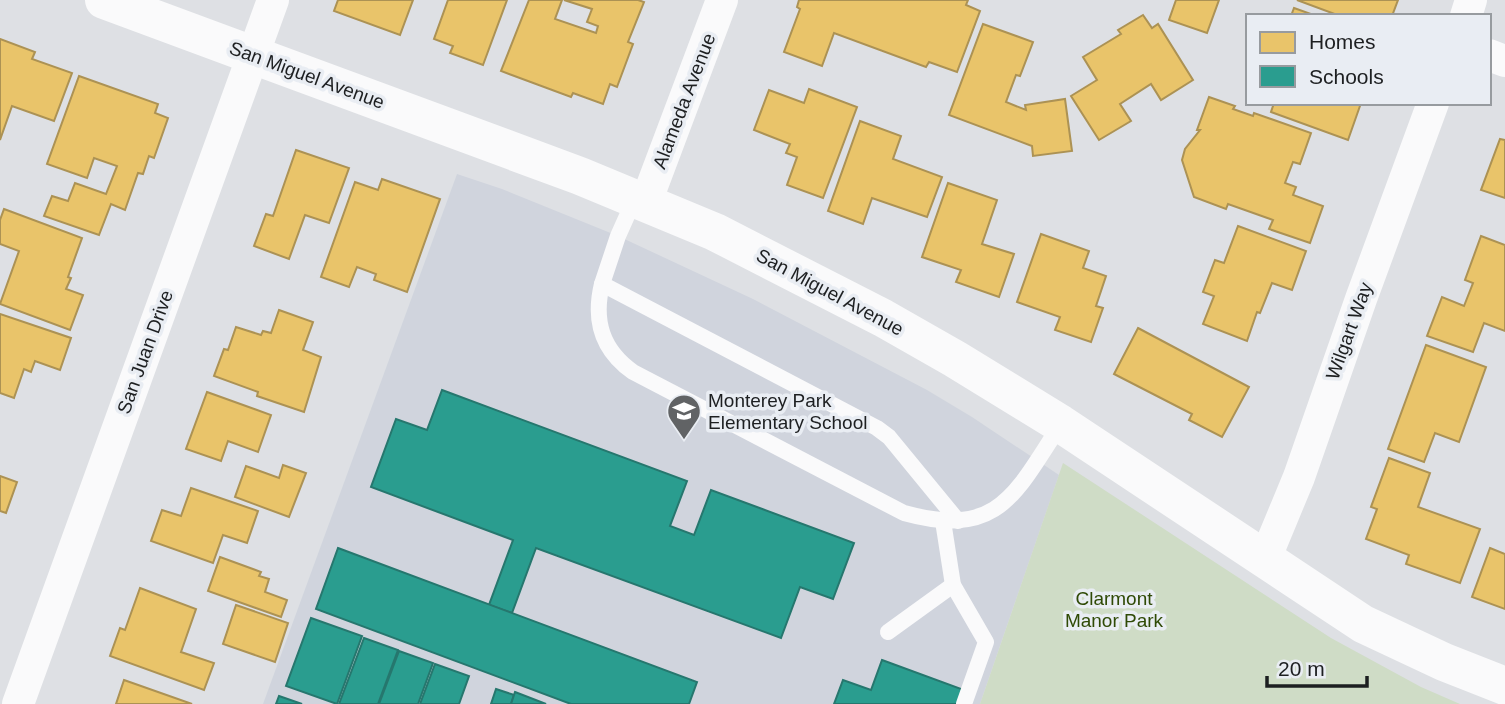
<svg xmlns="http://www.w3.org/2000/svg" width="1505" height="704" viewBox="0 0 1505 704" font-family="Helvetica,sans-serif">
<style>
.built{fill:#d0d4dd}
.green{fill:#cfdcc6}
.homes{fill:#e9c46a;stroke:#ac9254;stroke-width:2}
.schools{fill:#2a9d8f;stroke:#26776e;stroke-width:2}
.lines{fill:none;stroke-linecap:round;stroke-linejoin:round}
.service{stroke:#fafafb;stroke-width:16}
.minor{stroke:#fafafb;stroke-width:32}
.tertiary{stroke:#fafafb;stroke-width:38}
.labels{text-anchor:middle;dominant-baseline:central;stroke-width:7;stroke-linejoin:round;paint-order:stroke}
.street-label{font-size:19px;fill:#1d1f21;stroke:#e9edf3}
.poi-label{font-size:19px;fill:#1d1f21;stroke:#e9edf3;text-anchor:start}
.park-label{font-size:19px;fill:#2f4a06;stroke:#e9edf3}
</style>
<rect width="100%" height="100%" fill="#dee0e4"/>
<path class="built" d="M457,174L502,189L618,236L753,299L927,390L972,417L1059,475L980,704H263Z"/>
<path class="green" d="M1063,463L1331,638L1421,687L1460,704H980Z"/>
<g class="homes">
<path d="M338,0H413L400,35L334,11Z"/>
<path d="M448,0H507L483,65L450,53L453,46L434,39Z"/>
<path d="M529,0H562L555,19L596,33L598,26L587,22L592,9L564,0H638L644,2L628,42L633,44L617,87L610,84L603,104L573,93L571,97L501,71Z"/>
<path d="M799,0H968L966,5L980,11L957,72L929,62L926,67L834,33L822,66L784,52L800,9L797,7Z"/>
<path d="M1176,0H1219L1207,33L1169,20Z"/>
<path d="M1297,0H1398L1392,16H1340Z"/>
<path d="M1294,8L1311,14L1310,16H1291Z"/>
<path d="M1143,15L1152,28L1158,24L1193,80L1161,100L1151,84L1120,104L1131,121L1099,140L1071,96L1097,80L1083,57L1121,34L1118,30Z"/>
<path d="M983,24L1033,42L1020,76L1016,75L1006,102L1026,110L1025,105L1065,99L1072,151L1033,156L1032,146L949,115Z"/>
<path d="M0,39L35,52L32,59L72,73L54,121L12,106L0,140Z"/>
<path d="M79,76L158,104L155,113L168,118L154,158L149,156L143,174L138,173L125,210L111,204L99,235L44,216L52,196L68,201L75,183L106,194L117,166L94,158L87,178L47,164Z"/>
<path d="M809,89L857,107L823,198L787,185L797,157L786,153L790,144L754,130L769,90L804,103Z"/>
<path d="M1209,97L1235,106L1233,109L1253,116L1254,113L1311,133L1300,164L1293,162L1285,183L1296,187L1293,195L1323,206L1310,243L1269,229L1273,220L1228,204L1226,209L1194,197L1182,160L1185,149L1200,130H1197Z"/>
<path d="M1274,103H1361L1348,140L1271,112Z"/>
<path d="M860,121L901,136L893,159L942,177L927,217L872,198L863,224L828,211Z"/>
<path d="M1500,139L1505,140V198L1481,190Z"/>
<path d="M296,150L349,168L329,223L305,215L289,259L254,246L266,214L273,216Z"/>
<path d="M382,179L440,199L407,292L374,280L376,274L357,267L349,287L321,277L355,182L378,190Z"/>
<path d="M948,183L997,200L982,244L1014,254L999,297L956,282L961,270L922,257Z"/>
<path d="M4,209L82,238L68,277L71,278L66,289L83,295L70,330L0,304L19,251L0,244V220Z"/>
<path d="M1238,226L1306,251L1292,290L1272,283L1260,313L1257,312L1247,341L1203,324L1214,296L1203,292L1215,260L1224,263Z"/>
<path d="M1041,234L1089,251L1083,268L1106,276L1096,306L1103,308L1091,342L1055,330L1060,317L1017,302Z"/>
<path d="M1481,236L1505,245V331L1484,323L1473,352L1427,336L1442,297L1464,306L1473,283L1465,280Z"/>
<path d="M279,310L313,322L303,350L321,357L304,412L257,396L258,392L214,376L224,349L228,350L236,327L261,335L263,331L271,333Z"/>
<path d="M0,314L71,338L60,370L35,361L31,372L24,369L14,398L0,393Z"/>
<path d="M1138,328L1249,387L1222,437L1189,420L1192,414L1114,374Z"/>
<path d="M1426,345L1486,367L1459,442L1435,433L1424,462L1388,449Z"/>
<path d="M207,392L271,415L258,452L228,441L221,461L186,449Z"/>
<path d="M1389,458L1430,473L1418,507L1480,529L1460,583L1406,564L1409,555L1366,539L1377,509L1371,507Z"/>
<path d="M283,465L306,473L289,517L235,497L246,466L279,478Z"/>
<path d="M0,476L17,482L6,513L0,511Z"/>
<path d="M191,488L258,511L247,543L223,535L213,563L151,541L162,510L181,516Z"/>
<path d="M1490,548L1505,554V609L1472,597Z"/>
<path d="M220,557L261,572L259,576L269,579L265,592L287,600L281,617L208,591Z"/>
<path d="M140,588L196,609L181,652L214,663L204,690L110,656L120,628L125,630Z"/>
<path d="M236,605L288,623L275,662L223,644Z"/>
<path d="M124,680L192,704H116Z"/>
</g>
<g class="schools">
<path d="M442,390L687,481L670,526L694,535L711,490L854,543L833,599L800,587L781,638L536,548L512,613L489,605L513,540L371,487L396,419L427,430Z"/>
<path d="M338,548L697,682L689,704H571L316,609Z"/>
<path d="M311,618L362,636L337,704L286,686Z"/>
<path d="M364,638L398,650L378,704H339Z"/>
<path d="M399,651L433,663L418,704H379Z"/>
<path d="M882,660L964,690L959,704H834L843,680L871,690Z"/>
<path d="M435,664L469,676L459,704H420Z"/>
<path d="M496,689L514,695L511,704H491Z"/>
<path d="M515,692L546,704H511Z"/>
<path d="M279,696L302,704H276Z"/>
</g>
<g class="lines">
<g class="service">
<path d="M635,198L618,236L602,284L877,428L889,437L958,521"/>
<path d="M602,284C593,321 602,350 633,372L904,513C999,539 1015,494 1061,424"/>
<path d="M943,521L953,585L986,642L964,704"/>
<path d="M888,632L953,585"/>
</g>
<g class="minor">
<path d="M1466,16L1471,0"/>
<path d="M1489,55L1505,61"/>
<path d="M646,202L722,0"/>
<path d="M1265,559L1299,477L1361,299L1433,103"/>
<path d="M18,704L273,0"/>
</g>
<path class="tertiary" d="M104,0L580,176L715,232L883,318L955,359L1061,424L1363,624L1444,662L1505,686"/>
</g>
<defs>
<g id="school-pin" transform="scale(1.75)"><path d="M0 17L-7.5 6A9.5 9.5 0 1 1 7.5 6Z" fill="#616365" stroke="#e9edf3"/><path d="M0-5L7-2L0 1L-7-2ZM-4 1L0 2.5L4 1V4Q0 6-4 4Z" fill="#fff"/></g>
</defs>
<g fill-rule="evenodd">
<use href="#school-pin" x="684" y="411"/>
</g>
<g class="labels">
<g class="street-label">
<text transform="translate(307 75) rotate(20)">San Miguel Avenue</text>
<text transform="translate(684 101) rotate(-69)">Alameda Avenue</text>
<text transform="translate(830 292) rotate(28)">San Miguel Avenue</text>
<text transform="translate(1349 331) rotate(-70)">Wilgart Way</text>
<text transform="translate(145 352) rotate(-70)">San Juan Drive</text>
</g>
<g class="poi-label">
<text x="708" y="400">Monterey Park<tspan x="708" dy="22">Elementary School</tspan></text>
</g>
<g class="park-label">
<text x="1114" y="598">Clarmont<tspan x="1114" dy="22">Manor Park</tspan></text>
</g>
</g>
<rect x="1246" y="14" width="245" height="91" fill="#e9edf3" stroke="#979b9f" stroke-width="2"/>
<rect x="1260" y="32" width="35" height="21" fill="#e9c46a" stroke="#979b9f" stroke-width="2"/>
<text x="1309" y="49" font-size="21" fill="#1d1f21">Homes</text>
<rect x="1260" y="66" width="35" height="21" fill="#2a9d8f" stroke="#979b9f" stroke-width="2"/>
<text x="1309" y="84" font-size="21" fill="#1d1f21">Schools</text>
<path d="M1267 676v10h100v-10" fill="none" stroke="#1d1f21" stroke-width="3.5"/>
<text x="1278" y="676" font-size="21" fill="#1d1f21" stroke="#e9edf3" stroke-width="5" paint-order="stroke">20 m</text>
</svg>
